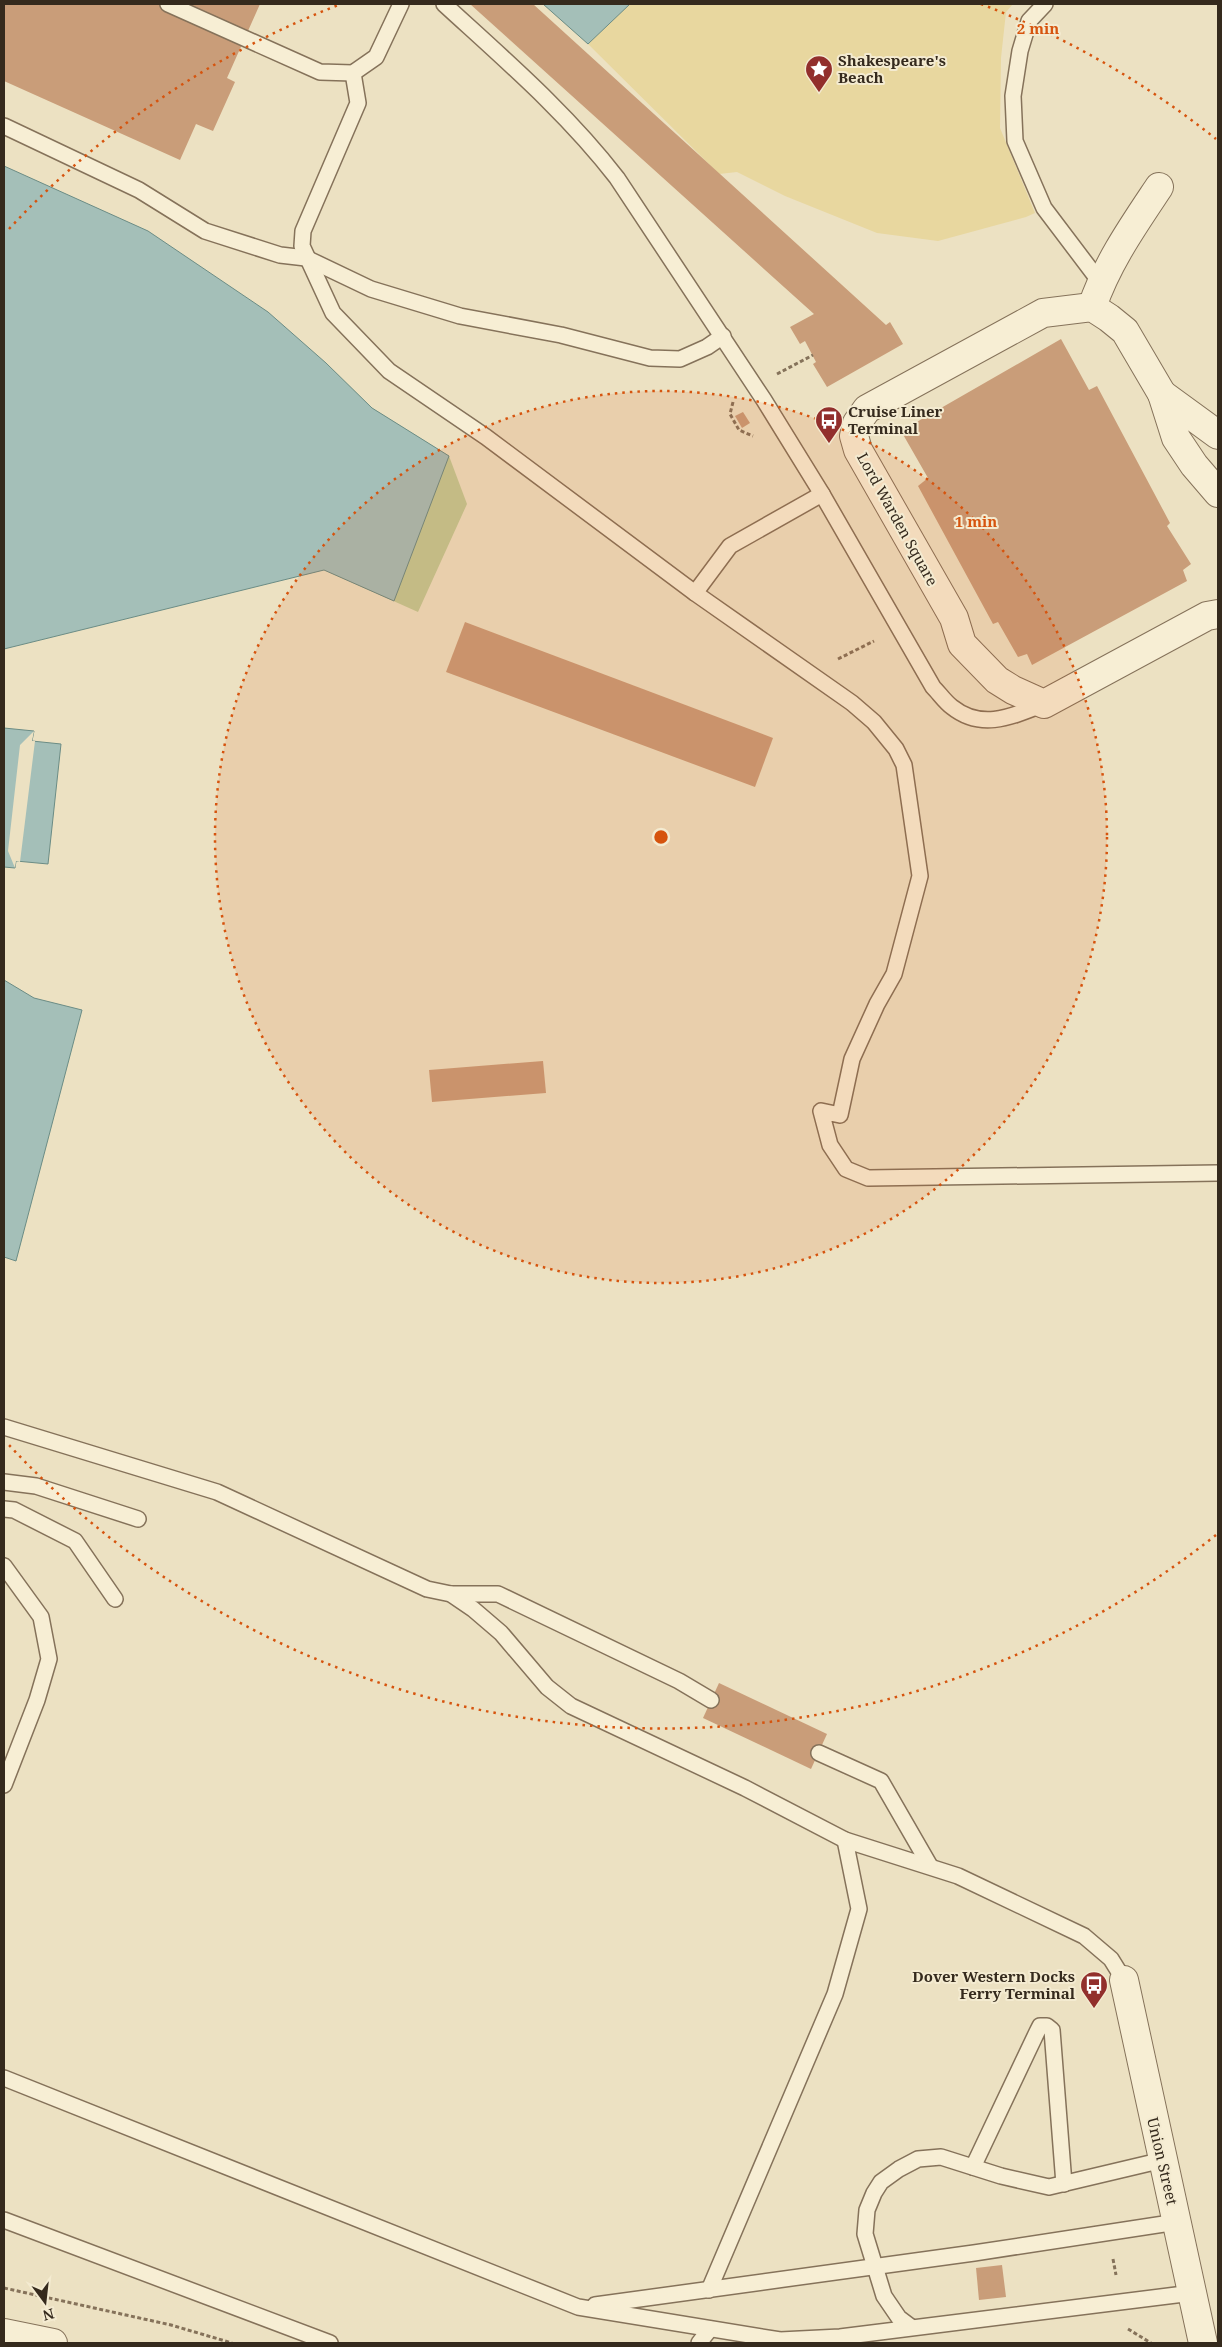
<svg xmlns="http://www.w3.org/2000/svg" width="1222" height="2347" viewBox="0 0 1222 2347" font-family="'Noto Serif',serif">
<style>
.green{fill:#c2ca96}
.sand{fill:#e8d79f}
.water{fill:#a4bfb8;stroke:#6b8c85}
.pier{fill:#ece1c2}
.building{fill:#c99d79}
.lines{fill:none;stroke-linecap:round;stroke-linejoin:round}
.lane-casing{stroke:#85725a;stroke-width:18}
.street-casing{stroke:#85725a;stroke-width:30}
.path{stroke:#85725a;stroke-width:3;stroke-dasharray:4 2.5;stroke-linecap:butt}
.lane{stroke:#f7eed4;stroke-width:15}
.street{stroke:#f7eed4;stroke-width:28}
.ring{fill:none;stroke:#d6540e;stroke-width:2.5;stroke-dasharray:2.5 5}
.labels{text-anchor:middle;dominant-baseline:central;stroke-width:4;stroke-linejoin:round;paint-order:stroke}
.poi-label{font-size:15px;font-weight:bold;fill:#352a1d;stroke:#f4ebd1;text-anchor:start}
.street-label{font-size:15px;fill:#352a1d;stroke:#f4ebd1}
.centre{fill:#d6540e;stroke:#f4ebd1;stroke-width:2.5}
.ring-label{font-size:15px;text-anchor:middle;font-weight:bold;fill:#d6540e;stroke:#f4ebd1;stroke-width:4;stroke-linejoin:round;paint-order:stroke}
</style>
<rect width="100%" height="100%" fill="#ece1c2"/>
<path class="green" d="M326,363L372,408L449,456L467,504L418,612L324,570L291,578Z"/>
<path class="sand" d="M543,4H1013L1006,12L1001,58L1000,128L1035,213L1026,217L938,241L877,233L785,196L737,172L719,174L588,44Z"/>
<g class="water">
<path d="M543,4H630L588,44Z"/>
<path d="M4,166L148,231L268,312L326,363L372,408L449,456L394,601L324,570L4,649Z"/>
<path d="M4,728L34,731L32,741L61,744L48,864L16,861L15,868L4,867Z"/>
<path d="M4,980L34,998L82,1010L16,1261L4,1257Z"/>
</g>
<path class="pier" d="M34,731L32,741H35L20,862L16,861L15,868L8,851L20,745Z"/>
<g class="building">
<path d="M4,4H260L227,78L235,82L213,131L196,124L180,160L4,81Z"/>
<path d="M470,4H533L886,325L890,322L903,344L827,387L813,364L816,362L805,341L800,344L790,327L814,314Z"/>
<path d="M1061,339L1089,390L1097,386L1170,523L1167,526L1191,564L1183,570L1187,581L1032,665L1027,654L1018,657L998,622L993,624L918,486L928,478L901,431Z"/>
<path d="M743,412L750,423L742,428L735,416Z"/>
<path d="M465,622L773,738L755,787L446,672Z"/>
<path d="M543,1061L546,1093L432,1102L429,1070Z"/>
<path d="M719,1683L827,1734L811,1769L703,1718Z"/>
<path d="M1002,2265L1006,2297L979,2300L976,2268Z"/>
</g>
<g class="lines">
<g class="lane-casing">
<g id="lane">
<path d="M168,4L320,72L353,73L376,57L401,4"/>
<path d="M444,4C504,59 567,113 617,178L764,400L822,494L933,687C939,693 945,702 952,707C982,731 1013,716 1044,704"/>
<path d="M1045,4L1029,21L1020,51L1013,96L1015,141L1044,208L1100,282"/>
<path d="M353,73L358,103L303,231L302,246L333,313L389,371L486,437L695,593L852,703L874,722L896,749L904,765L920,876L894,974L877,1004L852,1059L840,1115L821,1111L830,1145L846,1169L868,1178L1218,1173"/>
<path d="M4,126L139,190L205,231L280,255L306,258L371,289L460,316L561,335L650,358L680,359L707,347L723,336"/>
<path d="M695,593L730,546L822,494"/>
<path d="M4,1427L217,1492L427,1589L451,1594L473,1609L501,1633L547,1687L571,1706L745,1788L845,1840L958,1876L1084,1936L1111,1959L1124,1980"/>
<path d="M4,1482L36,1486L138,1519"/>
<path d="M4,1509L14,1510L75,1541L115,1599"/>
<path d="M4,1566L41,1617L49,1659L37,1700L4,1785"/>
<path d="M451,1594H498L679,1681L711,1700"/>
<path d="M819,1753L881,1781L930,1866"/>
<path d="M4,2078L578,2307L780,2340L840,2337L1192,2293"/>
<path d="M973,2167L1037,2032L1040,2026H1047L1052,2030L1064,2184"/>
<path d="M4,2220L330,2343"/>
<path d="M709,2290L835,1994L859,1909L845,1840"/>
<path d="M595,2305L974,2253L1177,2222"/>
<path d="M911,2327L899,2318L884,2296L865,2234L867,2210L874,2193L881,2182L899,2169L918,2159L941,2157L1001,2176L1049,2187L1163,2160"/>
<path d="M699,2343L710,2329"/>
</g>
</g>
<g class="street-casing">
<g id="street">
<path d="M1092,307C1107,263 1133,226 1159,187"/>
<path d="M1162,394L1218,435"/>
<path d="M1218,493L1194,465L1176,438L1162,394L1125,331L1109,318L1092,307L1043,313L867,409L857,423L854,436L858,450L954,618L962,644L997,680L1013,690L1044,704L1207,616L1218,614"/>
<path d="M1124,1980L1203,2343"/>
<path d="M4,2333L53,2343"/>
</g>
</g>
<g class="path">
<path d="M777,374L813,355"/>
<path d="M733,402L730,414L739,430L753,436"/>
<path d="M838,659L874,641"/>
<path d="M1113,2259L1116,2275"/>
<path d="M4,2288L171,2325L232,2343"/>
<path d="M1128,2329L1151,2343"/>
</g>
<use href="#lane" class="lane"/>
<use href="#street" class="street"/>
</g>
<circle cx="661" cy="837" r="446" fill="#d6540e" fill-opacity=".12"/>
<g class="ring">
<circle cx="661" cy="837" r="446"/>
<path d="M1216 1535A892 892 0 0 1 9 1445M9 229A892 892 0 0 1 341 4M981 4A892 892 0 0 1 1216 139"/>
</g>
<defs>
<g id="sight-pin" transform="scale(1.4375)"><path d="M0 17L-7.5 6A9.5 9.5 0 1 1 7.5 6Z" fill="#922f2c" stroke="#f4ebd1"/><path d="M0-6L1.8-2.2L6-1.7L2.9 1.2L3.7 5.4L0 3.3L-3.7 5.4L-2.9 1.2L-6-1.7L-1.8-2.2Z" fill="#fff"/></g>
<g id="bus-pin" transform="scale(1.4375)"><path d="M0 17L-7.5 6A9.5 9.5 0 1 1 7.5 6Z" fill="#922f2c" stroke="#f4ebd1"/><path d="M-5-6H5V4H4V6H2V4H-2V6H-4V4H-5ZM-3.5-4V0h7V-4ZM-3.5 1.2v1.5H-2V1.2ZM2 1.2v1.5H3.5V1.2Z" fill="#fff"/></g>
</defs>
<g fill-rule="evenodd">
<use href="#sight-pin" x="819" y="69"/>
<use href="#bus-pin" x="829" y="420"/>
<use href="#bus-pin" x="1094" y="1985"/>
</g>
<g class="labels">
<g class="poi-label">
<text x="838" y="60">Shakespeare's<tspan x="838" dy="17">Beach</tspan></text>
<text x="848" y="411">Cruise Liner<tspan x="848" dy="17">Terminal</tspan></text>
<text x="1075" y="1976" text-anchor="end">Dover Western Docks<tspan x="1075" dy="17">Ferry Terminal</tspan></text>
</g>
<g class="street-label">
<text transform="translate(898 519) rotate(61)">Lord Warden Square</text>
<text transform="translate(1163 2161) rotate(77)">Union Street</text>
</g>
</g>
<circle cx="661" cy="837" r="8" class="centre"/>
<g class="ring-label">
<text x="1038" y="34">2 min</text>
<text x="976" y="527">1 min</text>
</g>
<rect width="1222" height="2347" fill="none" stroke="#352a1d" stroke-width="10"/>
<g transform="translate(45 2302) rotate(165)" stroke="#f4ebd1" stroke-width="4" paint-order="stroke">
<path d="M0-4L9 19L0 12L-9 19Z" fill="#352a1d"/>
<text y="-8" font-size="14" font-weight="bold" text-anchor="middle" fill="#352a1d">N</text>
</g>
</svg>
